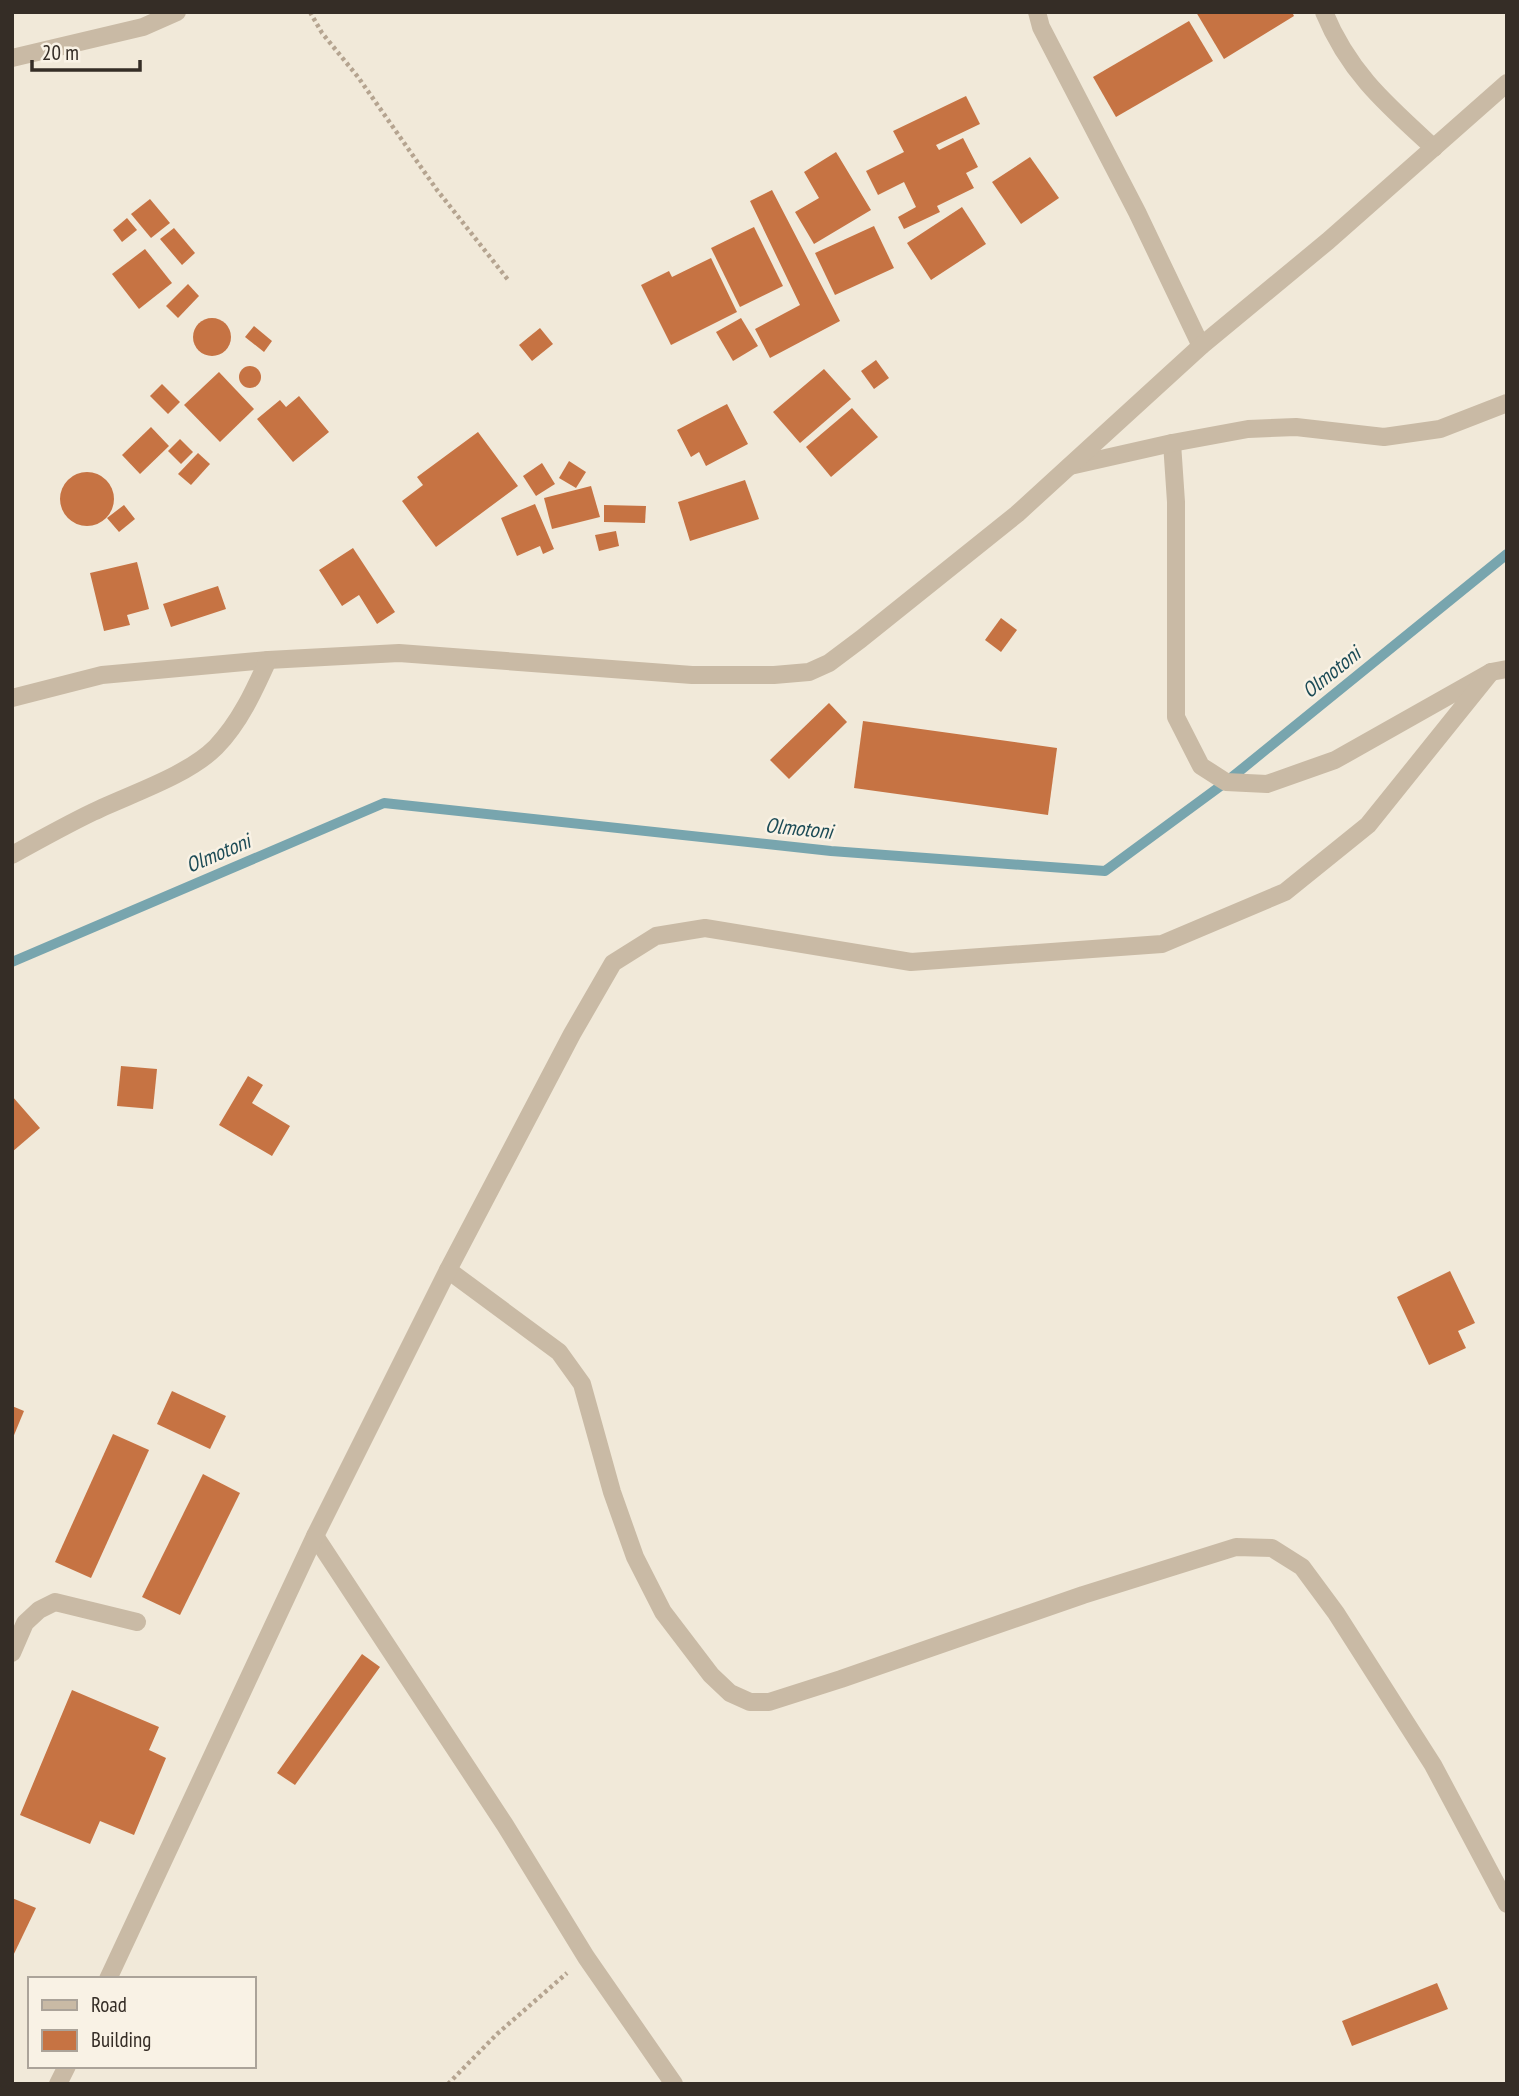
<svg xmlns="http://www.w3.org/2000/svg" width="1519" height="2096" viewBox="0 0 1519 2096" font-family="'PT Sans Narrow',sans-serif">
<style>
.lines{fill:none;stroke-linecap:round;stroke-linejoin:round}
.stream{stroke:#78a5ae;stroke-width:10}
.building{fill:#c67343}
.path{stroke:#b5a490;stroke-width:4.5;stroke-dasharray:3.5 3.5;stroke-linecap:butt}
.lane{stroke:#c9baa5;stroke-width:18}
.street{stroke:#c9baa5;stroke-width:18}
.labels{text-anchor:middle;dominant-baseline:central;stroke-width:5;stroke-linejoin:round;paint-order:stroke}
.water-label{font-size:21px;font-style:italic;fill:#1c4b56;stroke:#f9f2e5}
</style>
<rect width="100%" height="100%" fill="#f1e9d9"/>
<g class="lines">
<path class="stream" d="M12,962L384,803L831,851L1105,871L1226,782L1507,554"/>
</g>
<g class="building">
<path d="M1196,12H1292L1294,16L1224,59Z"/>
<path d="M1189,21L1213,61L1116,117L1093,77Z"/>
<path d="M966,96L980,124L936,145L939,150L963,138L978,167L966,173L974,188L937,206L940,212L904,229L898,217L916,207L904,182L878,195L866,171L904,152L893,131Z"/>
<path d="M836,152L871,210L814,244L795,212L819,198L804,172Z"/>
<path d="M1030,157L1059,198L1021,224L992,182Z"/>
<path d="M772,190L840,321L770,358L755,329L800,305L750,201Z"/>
<path d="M150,199L170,223L151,238L131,214Z"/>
<path d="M962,207L986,244L931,280L907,243Z"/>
<path d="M127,218L137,230L122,242L113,230Z"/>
<path d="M874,226L894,268L835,295L815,253Z"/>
<path d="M754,227L783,286L740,307L711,248Z"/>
<path d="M174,228L195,253L182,265L160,239Z"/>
<path d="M145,249L172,283L139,309L112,274Z"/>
<path d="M711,258L737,312L671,345L641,285L669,271L672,277Z"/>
<path d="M188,284L199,296L178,318L166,306Z"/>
<circle cx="212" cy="337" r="19"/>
<path d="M741,318L758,346L733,361L716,332Z"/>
<path d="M254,326L272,341L264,352L245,337Z"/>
<path d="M540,328L553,344L532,361L519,345Z"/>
<path d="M876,360L889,378L874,389L861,371Z"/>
<circle cx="250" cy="377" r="11"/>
<path d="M824,369L851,399L800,443L773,412Z"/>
<path d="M219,372L254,409L220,442L184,405Z"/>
<path d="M162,384L180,402L168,414L150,396Z"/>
<path d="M299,396L329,432L293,462L257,419L280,400L286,407Z"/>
<path d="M727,404L748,444L706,466L699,452L691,457L677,430Z"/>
<path d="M852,408L878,437L831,477L806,447Z"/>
<path d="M151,427L169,446L140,474L122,455Z"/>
<path d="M478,432L518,486L436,547L402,501L423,485L417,477Z"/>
<path d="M180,439L193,452L181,464L168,451Z"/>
<path d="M198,453L210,464L191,485L178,474Z"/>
<path d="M569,461L586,472L576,488L559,478Z"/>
<path d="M542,463L555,484L536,496L523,476Z"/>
<circle cx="87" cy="499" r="27"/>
<path d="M745,480L759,519L690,541L678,502Z"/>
<path d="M591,486L600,517L552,529L544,498Z"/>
<path d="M535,504L554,549L543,554L540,546L517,556L501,518Z"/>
<path d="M124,505L135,519L119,532L107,518Z"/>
<path d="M604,505L646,506L645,523L604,522Z"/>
<path d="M616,531L619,546L599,551L595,535Z"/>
<path d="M353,548L395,612L377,624L359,595L342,606L319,570Z"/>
<path d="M137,562L149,609L127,615L130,625L104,631L90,573Z"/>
<path d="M218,586L226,609L171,627L163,604Z"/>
<path d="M1001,618L1017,630L1001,652L985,640Z"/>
<path d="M829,703L847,722L789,779L770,760Z"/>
<path d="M863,721L1057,748L1048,815L854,788Z"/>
<path d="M121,1066L157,1069L153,1109L117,1106Z"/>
<path d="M248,1076L263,1085L252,1103L290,1126L272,1156L219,1125Z"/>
<path d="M12,1096L40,1128L12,1152Z"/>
<path d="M1450,1271L1475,1323L1458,1331L1466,1348L1429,1365L1397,1297Z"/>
<path d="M172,1391L226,1416L210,1449L157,1424Z"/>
<path d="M12,1406L24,1411L12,1440Z"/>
<path d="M113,1434L149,1450L91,1578L55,1562Z"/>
<path d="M203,1474L240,1493L180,1615L142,1597Z"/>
<path d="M362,1654L380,1667L295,1785L277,1773Z"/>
<path d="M72,1690L159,1727L149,1750L166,1758L134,1835L100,1821L90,1844L20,1815Z"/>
<path d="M12,1898L36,1908L12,1958Z"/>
<path d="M1437,1983L1448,2009L1352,2046L1342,2021Z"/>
</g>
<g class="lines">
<g class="path">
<path d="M310,12L322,33L358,77L437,190L509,281"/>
<path d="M448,2084L497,2034L567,1973"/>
</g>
<path class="lane" d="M12,1653L25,1623L39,1610L55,1602L137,1622"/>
<g class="street">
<path d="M1037,12L1041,27L1137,212L1201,346"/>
<path d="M1324,12C1349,73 1387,105 1434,148"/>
<path d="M12,58L143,27L177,12"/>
<path d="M1172,443L1176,502V717L1201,766L1226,782L1267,784L1335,760L1491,672L1507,669"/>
<path d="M1070,466L1172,443L1248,429L1296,427L1384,437L1440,429L1507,403"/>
<path d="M12,698L102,675L268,660L399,653L692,675H774L809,672L829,663L861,639L1017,514L1201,346L1328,241L1507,83"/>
<path d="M12,855C39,840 66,825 93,812C130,794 187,776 216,747C240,722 254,691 268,660"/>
<path d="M448,1270L559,1352L582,1384L612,1492L635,1557L663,1612L711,1675L730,1693L750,1702H769L841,1679L1083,1595L1236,1547L1272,1548L1302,1567L1336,1613L1433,1765L1507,1904"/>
<path d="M315,1536L505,1825L586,1957L674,2084"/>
<path d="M108,1979L315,1536L448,1270L572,1034L613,963L656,936L705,928L911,962L1162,944L1285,892L1368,825L1491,672"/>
<path d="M58,2084L67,2066"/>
</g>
</g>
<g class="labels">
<g class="water-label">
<text transform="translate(1331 672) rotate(-39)">Olmotoni</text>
<text transform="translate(799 828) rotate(6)">Olmotoni</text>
<text transform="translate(218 853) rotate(-23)">Olmotoni</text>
</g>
</g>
<rect width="1519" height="2096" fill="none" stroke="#352d26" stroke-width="28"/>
<rect x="28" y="1977" width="228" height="91" fill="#f9f2e5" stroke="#aba399" stroke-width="2"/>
<rect x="42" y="2000" width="35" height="10" fill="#c9baa5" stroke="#aba399" stroke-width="2"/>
<text x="91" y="2012" font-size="21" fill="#352d26">Road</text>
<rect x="42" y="2030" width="35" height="21" fill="#c67343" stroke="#aba399" stroke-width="2"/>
<text x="91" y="2047" font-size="21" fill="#352d26">Building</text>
<path d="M32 60v10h108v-10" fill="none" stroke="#352d26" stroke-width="3.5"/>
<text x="42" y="60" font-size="21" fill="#352d26" stroke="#f9f2e5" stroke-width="5" paint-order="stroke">20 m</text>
</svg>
